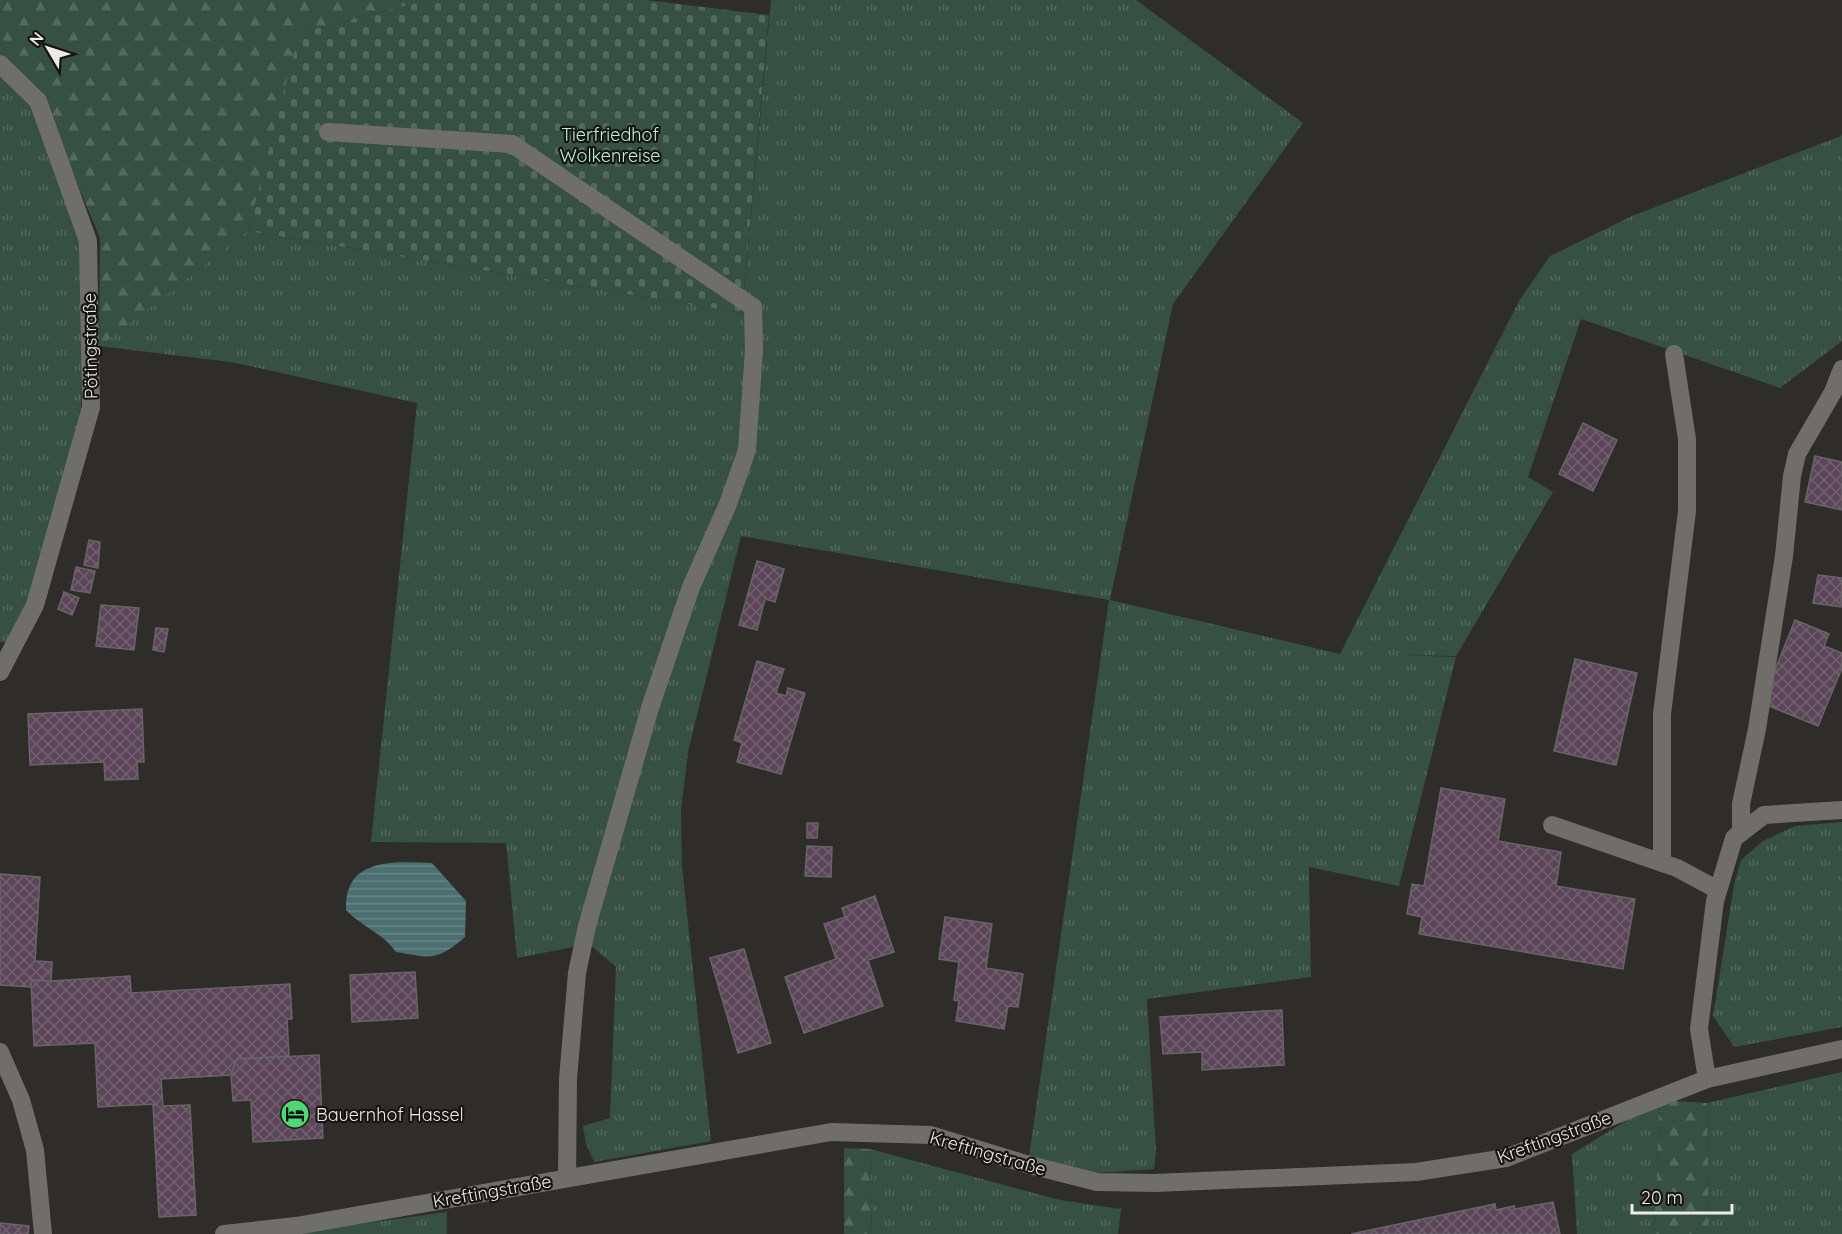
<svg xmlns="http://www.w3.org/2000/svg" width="1842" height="1234" viewBox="0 0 1842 1234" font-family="Quicksand,sans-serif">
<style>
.grass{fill:url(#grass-tufts)}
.forest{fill:url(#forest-firs)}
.cemetery{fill:url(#cemetery-stones)}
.water{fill:url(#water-rules)}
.building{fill:url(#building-cross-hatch);stroke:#686467;stroke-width:1.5}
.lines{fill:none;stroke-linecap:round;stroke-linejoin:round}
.minor{stroke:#706e6a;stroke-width:18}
.labels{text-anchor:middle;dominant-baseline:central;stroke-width:4.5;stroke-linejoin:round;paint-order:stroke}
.park-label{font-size:18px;fill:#b9f4d7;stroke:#161513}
.street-label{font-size:18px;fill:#edebe9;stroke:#161513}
.poi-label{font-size:18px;fill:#edebe9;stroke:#161513;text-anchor:start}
</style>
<defs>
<pattern id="grass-tufts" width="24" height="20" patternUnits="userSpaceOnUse" patternTransform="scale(1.5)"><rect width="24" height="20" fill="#365044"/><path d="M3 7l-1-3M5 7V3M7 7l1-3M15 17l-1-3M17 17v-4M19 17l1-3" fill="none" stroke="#53695f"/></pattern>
<pattern id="forest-firs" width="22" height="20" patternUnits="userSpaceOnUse" patternTransform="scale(1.5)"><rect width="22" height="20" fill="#365044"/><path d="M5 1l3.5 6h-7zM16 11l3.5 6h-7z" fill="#53695f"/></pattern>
<pattern id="cemetery-stones" width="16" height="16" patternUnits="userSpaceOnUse" patternTransform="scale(1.5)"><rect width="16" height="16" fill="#365044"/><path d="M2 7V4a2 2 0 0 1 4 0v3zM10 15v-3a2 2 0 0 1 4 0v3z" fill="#53695f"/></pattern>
<pattern id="water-rules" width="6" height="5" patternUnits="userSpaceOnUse" patternTransform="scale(1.5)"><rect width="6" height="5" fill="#4c7071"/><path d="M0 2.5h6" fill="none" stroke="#668585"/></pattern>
<pattern id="building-cross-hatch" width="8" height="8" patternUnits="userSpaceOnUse" patternTransform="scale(1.5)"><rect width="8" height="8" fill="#5b4558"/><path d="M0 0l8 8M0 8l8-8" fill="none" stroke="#736070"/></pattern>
</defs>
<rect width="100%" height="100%" fill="#2f2d29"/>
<g class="grass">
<path d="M771,0H1136L1303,123L1173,304L1110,600L1340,654L1519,301L1550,256L1632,216L1841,136L1842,133V341L1780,388L1581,319L1528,477L1553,492L1456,656L1400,655L1456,657L1399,886L1309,867L1311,977L1147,999L1156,1151L1154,1169L1096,1173L1029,1157L1109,600L741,536L688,752L681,810L682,866L711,1141L594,1162L586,1144L583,1126L610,1118L616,967L589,944L517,958L506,843L371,842L417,403L231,362L98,346L248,231L742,313Z"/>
<path d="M0,73L32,105L83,243L81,408L30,600L11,643L0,642Z"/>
<path d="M1842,822V1027L1734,1047L1713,1016L1734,885L1741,860L1763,841L1795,826Z"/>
<path d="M1842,1072V1234H1709L1707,1103Z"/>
<path d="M1660,1100L1654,1234H1577L1572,1154Z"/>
<path d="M870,1149L1060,1200L1121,1209L1118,1234H872Z"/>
<path d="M447,1212V1234H285Z"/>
</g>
<g class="forest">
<path d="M0,0H429L300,33L248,231L99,347L100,238L41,97L0,57Z"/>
<path d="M1660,1100L1707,1103L1709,1234H1654Z"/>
<path d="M844,1148L870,1149L872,1234H844Z"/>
</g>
<path class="cemetery" d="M429,0H646L769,15L742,313L248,231L299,33Z"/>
<path class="water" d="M432,863L466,901L465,937C437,961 432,958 396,952C383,933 362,927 346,910C344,858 392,861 432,863Z"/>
<g class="building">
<path d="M1583,423L1617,440L1593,491L1559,474Z"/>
<path d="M1815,456L1842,462V510L1805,502Z"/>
<path d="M89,540L100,542L98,568L84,565Z"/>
<path d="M757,561L784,569L775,602L765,599L757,630L739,625Z"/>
<path d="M76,567L95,571L90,593L71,590Z"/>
<path d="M1818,575L1842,578L1841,607L1813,603Z"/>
<path d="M64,592L79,598L72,615L58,609Z"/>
<path d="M101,605L139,608L134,650L96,646Z"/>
<path d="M1795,620L1829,634L1824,646L1842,653V668L1818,726L1762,703Z"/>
<path d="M156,628L168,629L164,652L153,650Z"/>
<path d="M1575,659L1637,673L1616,765L1554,751Z"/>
<path d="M757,661L784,669L776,693L786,696L788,688L805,693L781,774L737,762L742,743L734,740Z"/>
<path d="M142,709L144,762H137L138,779L105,780L104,762L30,765L28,714Z"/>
<path d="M1441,788L1505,799L1498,841L1561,852L1556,886L1635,899L1623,969L1419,934L1422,917L1407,914L1412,884L1424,886Z"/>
<path d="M807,823H818L817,838H807Z"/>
<path d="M807,846L832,847L831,877L805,876Z"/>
<path d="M0,874L40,877L35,961L52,962L51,981L31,980L30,987L0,985Z"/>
<path d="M875,896L894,952L868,960L883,1006L804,1033L785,977L836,959L824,924L845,917L842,908Z"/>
<path d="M945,917L992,924L986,968L1023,974L1018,1007L1008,1006L1004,1029L956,1021L959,1001L954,1000L959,962L939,959Z"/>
<path d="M744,949L771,1043L738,1053L710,958Z"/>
<path d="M415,972L418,1018L352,1022L350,975Z"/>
<path d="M130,976L131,993L290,984L292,1019H287L289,1056L237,1059L231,1075L161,1079L163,1106L190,1105L196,1215L159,1217L153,1104L98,1107L95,1043L34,1046L31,980L51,981Z"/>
<path d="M1282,1010L1284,1065L1202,1070V1052L1163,1054L1160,1017Z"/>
<path d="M319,1055L323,1138L253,1142L251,1100L233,1101L231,1075L237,1059Z"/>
<path d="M1553,1202L1560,1234H1351L1495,1204L1496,1210L1514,1206L1515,1209Z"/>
<path d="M0,1223L29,1226L28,1234H0Z"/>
</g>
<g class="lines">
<g class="minor">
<path d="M0,64L38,101L88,241L91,407L35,605L0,672"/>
<path d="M328,132L512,144L753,307L754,350L747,450L728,504L691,587L650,708L587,926L577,973L568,1079L567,1178"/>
<path d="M1552,825L1677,868L1718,890"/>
<path d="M1741,833V804L1757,729L1784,556L1792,476L1797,454L1833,392L1842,369"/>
<path d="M1662,863V714L1687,511V439L1674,354"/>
<path d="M0,1052L21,1100L35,1150L43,1234"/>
<path d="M1707,1079L1699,1029L1715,901L1734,838L1764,815L1842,810"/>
<path d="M224,1234L296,1226L831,1132L931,1135L1026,1164L1097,1182L1155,1183L1416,1172L1506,1158L1707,1079L1842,1049"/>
</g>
</g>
<defs>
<g id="hotel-disc" transform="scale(1.5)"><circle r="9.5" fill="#4fd675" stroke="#161513"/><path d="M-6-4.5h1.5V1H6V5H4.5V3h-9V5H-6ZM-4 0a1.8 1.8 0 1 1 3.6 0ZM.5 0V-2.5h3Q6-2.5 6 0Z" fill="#111"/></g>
</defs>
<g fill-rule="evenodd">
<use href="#hotel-disc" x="295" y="1114"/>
</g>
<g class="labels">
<g class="park-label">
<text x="610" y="134">Tierfriedhof<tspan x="610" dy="21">Wolkenreise</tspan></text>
</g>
<g class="street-label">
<text transform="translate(90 346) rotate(-91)">Pötingstraße</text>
<text transform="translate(1554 1137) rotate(-20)">Kreftingstraße</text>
<text transform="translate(988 1153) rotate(16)">Kreftingstraße</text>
<text transform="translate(492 1191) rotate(-10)">Kreftingstraße</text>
</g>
<g class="poi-label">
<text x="316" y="1114">Bauernhof Hassel</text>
</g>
</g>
<g transform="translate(48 48) rotate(309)" stroke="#161513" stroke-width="4.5" paint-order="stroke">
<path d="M0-4.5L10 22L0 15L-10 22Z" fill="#edebe9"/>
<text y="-9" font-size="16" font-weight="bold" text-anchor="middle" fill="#edebe9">N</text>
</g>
<path d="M1632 1204v9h100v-9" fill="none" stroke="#edebe9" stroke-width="3"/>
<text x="1641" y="1204" font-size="18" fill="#edebe9" stroke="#161513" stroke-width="4.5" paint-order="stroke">20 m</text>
</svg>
